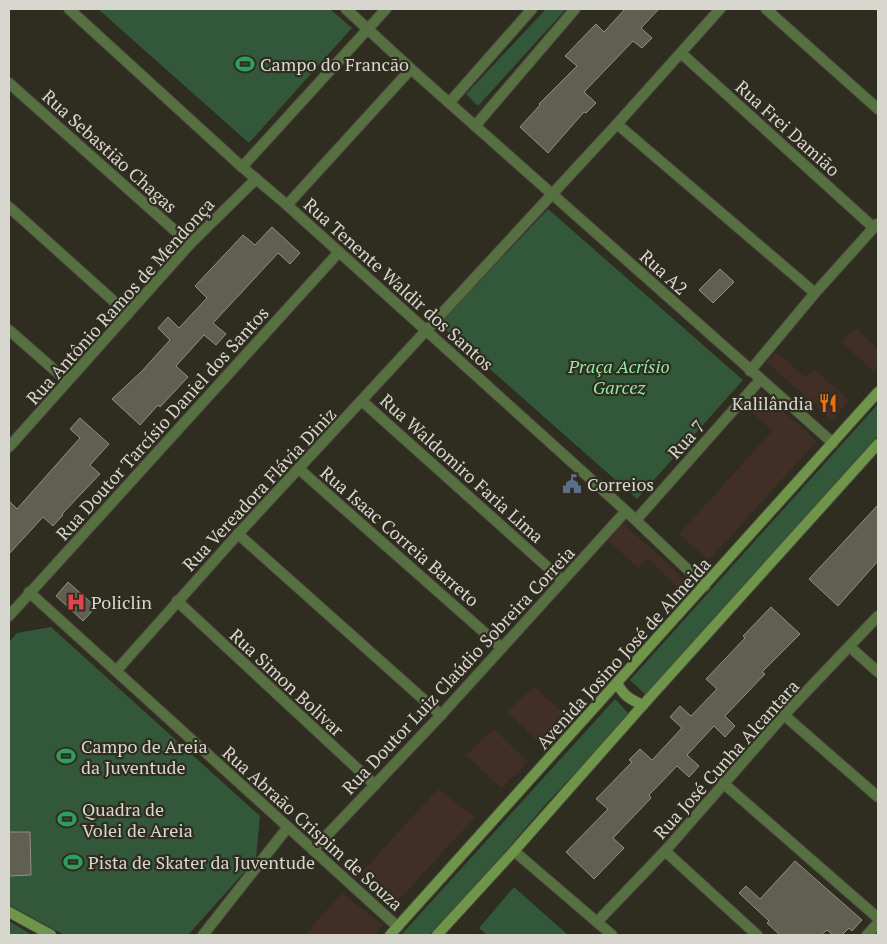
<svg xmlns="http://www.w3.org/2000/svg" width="887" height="944" viewBox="0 0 887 944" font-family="'PT Serif',serif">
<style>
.commercial{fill:#412f27}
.green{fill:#325839}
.building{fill:#615f50;stroke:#929080}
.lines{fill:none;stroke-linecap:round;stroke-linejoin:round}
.minor-casing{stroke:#4a473c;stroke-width:12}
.tertiary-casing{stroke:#4a473c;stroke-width:12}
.secondary-casing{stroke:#4a473c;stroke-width:12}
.minor{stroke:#577041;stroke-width:10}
.tertiary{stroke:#577041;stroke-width:10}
.secondary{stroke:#6e9549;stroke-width:10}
.labels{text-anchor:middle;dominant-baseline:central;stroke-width:4.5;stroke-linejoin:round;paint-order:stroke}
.poi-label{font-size:18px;fill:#d8d7cf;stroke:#2f2c20;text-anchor:start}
.street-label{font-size:18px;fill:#d8d7cf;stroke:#2f2c20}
.park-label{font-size:18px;font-style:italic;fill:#8dea9e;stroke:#2f2c20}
</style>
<rect width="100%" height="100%" fill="#2f2c20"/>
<g class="commercial">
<path d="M856,328L878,349V367L874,372L841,341Z"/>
<path d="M776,352L805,377L815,369L849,400L832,421L767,362Z"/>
<path d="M760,391L817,441L709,560L679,534L772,431L746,406Z"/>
<path d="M623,523L685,580L678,587L648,559L638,568L606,538Z"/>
<path d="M534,686L568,718L541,744L507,712Z"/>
<path d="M494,729L528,762L501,788L466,755Z"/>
<path d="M438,789L475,817L394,905L360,874Z"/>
<path d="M342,893L383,925L374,935H305Z"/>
</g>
<g class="green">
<path d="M98,9H330L352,28L249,143Z"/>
<path d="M546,9H566L478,106L466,94Z"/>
<path d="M548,209L743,380L637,499L439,324Z"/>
<path d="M878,404V436L646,695L630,680Z"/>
<path d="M51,627L260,816L256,859L188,935H64L9,905V642L17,633Z"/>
<path d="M615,699L630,715L546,804L487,873L429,935H401Z"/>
<path d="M514,887L568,935H487L479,928Z"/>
<path d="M9,921L32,935H9Z"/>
</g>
<g class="building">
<path d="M625,9H659L641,28L652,38L642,48L633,41L584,92L596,103L586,113L584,112L548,153L520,127L540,105L539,104L577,66L565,56L596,24L604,32Z"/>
<path d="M272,227L300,253L290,264L278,253L241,293L213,323L226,334L216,345L204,335L176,366L188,377L160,407L158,405L140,425L112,399L142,371L170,340L158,328L168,317L179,328L207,298L195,286L243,235L255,245Z"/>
<path d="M720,269L734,282L713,303L699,290Z"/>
<path d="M80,418L109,444L90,465L100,474L62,514L63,515L53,526L43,517L9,554V501L17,509L80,438L70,429Z"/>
<path d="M878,505V561L838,606L809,579Z"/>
<path d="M68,582L96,607L83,621L56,596Z"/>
<path d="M771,607L800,634L762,672L765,674L725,716L735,726L725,737L714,726L687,755L699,766L689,777L677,766L649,795L651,798L613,838L624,848L594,879L566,852L608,809L596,799L632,762L629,760L640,749L652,760L682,728L670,717L680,706L691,716L717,689L706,679L745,638L743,636Z"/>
<path d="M9,832H30L31,875L9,876Z"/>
<path d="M795,861L862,920L852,931L849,928L842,935H833L827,930L821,935H780L767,923L769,921L739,893L746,886L760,899Z"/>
</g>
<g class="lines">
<g class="minor-casing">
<g id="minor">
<path d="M69,9L242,167L287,205"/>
<path d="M346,9L411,69"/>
<path d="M766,9L878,109"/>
<path d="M681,53L874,228"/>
<path d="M9,83L190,244"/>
<path d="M617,124L815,293"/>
<path d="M242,167L386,9"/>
<path d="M9,207L128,314"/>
<path d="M9,330L67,381"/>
<path d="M750,371L815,293L877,224"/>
<path d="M362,401L562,580"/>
<path d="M9,447L190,244L256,179"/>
<path d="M299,469L502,648"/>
<path d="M636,520L760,380"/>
<path d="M238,534L441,715"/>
<path d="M29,592L398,927"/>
<path d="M177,601L375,785"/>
<path d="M850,647L878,672"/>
<path d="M116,671L238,534L617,124L720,9"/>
<path d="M784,715L878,797"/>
<path d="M723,783L878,918"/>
<path d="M313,850L441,715L626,511"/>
<path d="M514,851L612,935"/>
<path d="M665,851L757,935"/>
<path d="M597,922L665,851L784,715L878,616"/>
<path d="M203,935L288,827"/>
<path d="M867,935L878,923"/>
</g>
</g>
<g class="tertiary-casing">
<g id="tertiary">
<path d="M449,103L532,9"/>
<path d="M475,126L575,9"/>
<path d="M705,586L626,511L287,205L411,69L833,443"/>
<path d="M9,616L339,252"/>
</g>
</g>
<g class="secondary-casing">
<g id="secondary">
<path d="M617,682C622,695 631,700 643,705"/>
<path d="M9,912L51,935"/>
<path d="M390,935L878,392"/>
<path d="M437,935L514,851L643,705L878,444"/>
</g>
</g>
<use href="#minor" class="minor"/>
<use href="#tertiary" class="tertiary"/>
<use href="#secondary" class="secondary"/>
</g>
<defs>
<g id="stadium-bare" transform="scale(1.5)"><path d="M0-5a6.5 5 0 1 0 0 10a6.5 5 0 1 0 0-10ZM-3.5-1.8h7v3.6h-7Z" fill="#2e9e5b" stroke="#2f2c20" stroke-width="2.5" paint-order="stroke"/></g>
<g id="restaurant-bare" transform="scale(1.5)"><path d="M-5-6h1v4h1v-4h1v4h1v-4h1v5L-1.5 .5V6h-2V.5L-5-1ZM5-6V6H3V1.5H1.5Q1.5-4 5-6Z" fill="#e8710a" stroke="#2f2c20" stroke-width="2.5" paint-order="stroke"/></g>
<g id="civic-bare" transform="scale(1.5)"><path d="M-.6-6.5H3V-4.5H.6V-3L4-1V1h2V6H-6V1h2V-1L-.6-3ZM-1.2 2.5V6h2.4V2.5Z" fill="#5c6f8a" stroke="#2f2c20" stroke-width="2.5" paint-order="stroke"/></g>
<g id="hospital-bare" transform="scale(1.5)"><path d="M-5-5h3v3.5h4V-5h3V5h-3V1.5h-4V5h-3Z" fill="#e0444e" stroke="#2f2c20" stroke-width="2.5" paint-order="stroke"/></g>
</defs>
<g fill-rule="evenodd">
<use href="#stadium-bare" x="245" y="64"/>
<use href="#restaurant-bare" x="828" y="403"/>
<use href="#civic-bare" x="572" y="484"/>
<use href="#hospital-bare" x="76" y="602"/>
<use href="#stadium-bare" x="66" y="756"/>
<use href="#stadium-bare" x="67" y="819"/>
<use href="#stadium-bare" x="73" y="862"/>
</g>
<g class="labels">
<g class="poi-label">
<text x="260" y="64">Campo do Francão</text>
<text x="813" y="403" text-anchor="end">Kalilândia</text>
<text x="587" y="484">Correios</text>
<text x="91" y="602">Policlin</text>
<text x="81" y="746">Campo de Areia<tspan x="81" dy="21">da Juventude</tspan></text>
<text x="82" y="809">Quadra de<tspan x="82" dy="21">Volei de Areia</tspan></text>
<text x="88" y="862">Pista de Skater da Juventude</text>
</g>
<g class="street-label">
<text transform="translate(788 128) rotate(42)">Rua Frei Damião</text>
<text transform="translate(110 151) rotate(42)">Rua Sebastião Chagas</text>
<text transform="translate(664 272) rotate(42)">Rua A2</text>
<text transform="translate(399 284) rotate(42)">Rua Tenente Waldir dos Santos</text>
<text transform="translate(120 301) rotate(-48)">Rua Antônio Ramos de Mendonça</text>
<text transform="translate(162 423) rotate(-48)">Rua Doutor Tarcísio Daniel dos Santos</text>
<text transform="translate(686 439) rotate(-48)">Rua 7</text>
<text transform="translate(462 468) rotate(42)">Rua Waldomiro Faria Lima</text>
<text transform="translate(259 489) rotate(-47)">Rua Vereadora Flávia Diniz</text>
<text transform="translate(400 536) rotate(41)">Rua Isaac Correia Barreto</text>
<text transform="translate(623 653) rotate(-48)">Avenida Josino José de Almeida</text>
<text transform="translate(458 670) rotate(-47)">Rua Doutor Luiz Claúdio Sobreira Correia</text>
<text transform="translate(287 682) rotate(43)">Rua Simon Bolivar</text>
<text transform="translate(726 759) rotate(-48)">Rua José Cunha Alcantara</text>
<text transform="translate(313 828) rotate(42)">Rua Abraão Crispim de Souza</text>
</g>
<g class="park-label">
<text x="619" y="366">Praça Acrísio<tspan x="619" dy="21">Garcez</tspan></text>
</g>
</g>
<rect width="887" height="944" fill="none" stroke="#d8d7cf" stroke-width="20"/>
</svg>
